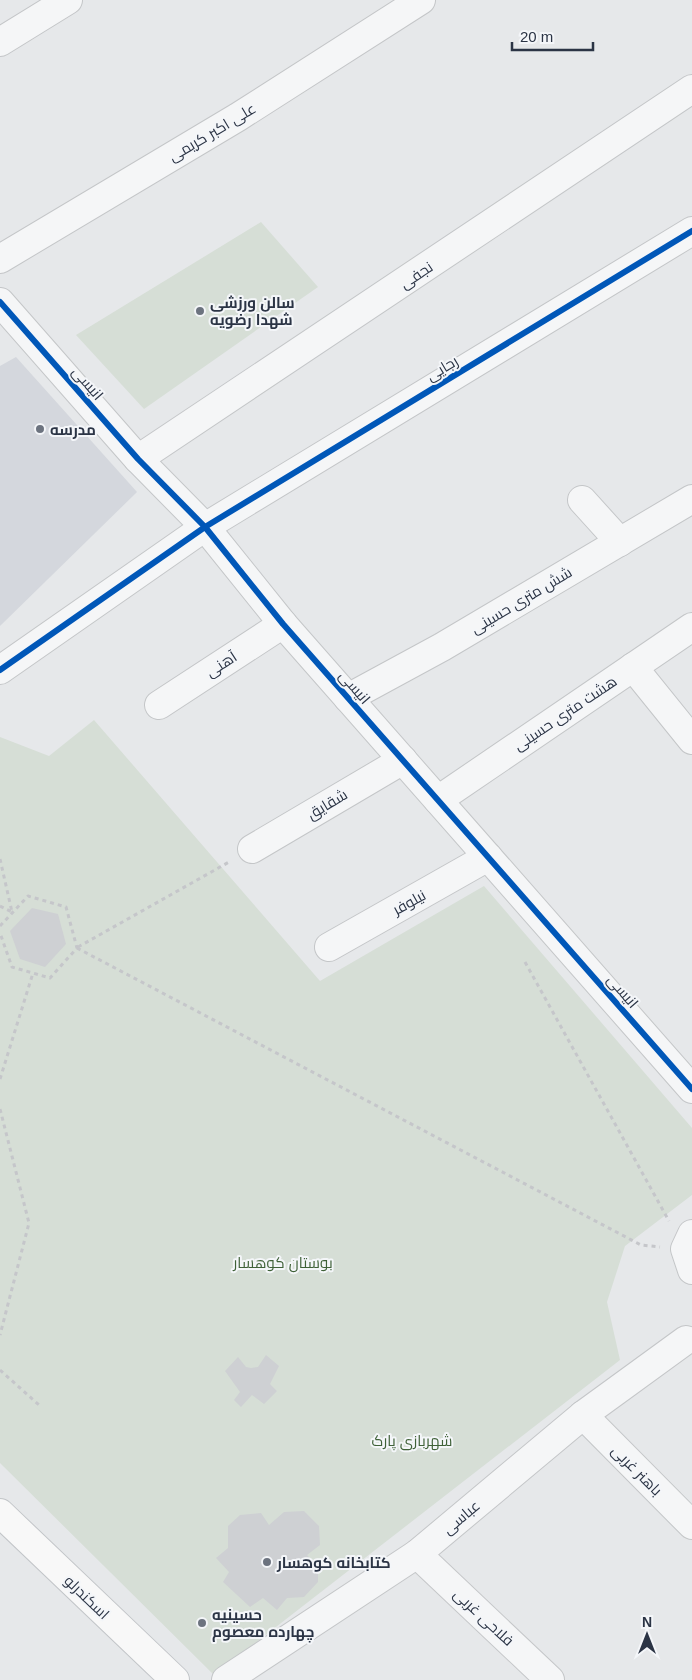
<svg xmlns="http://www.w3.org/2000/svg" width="692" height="1680" viewBox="0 0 692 1680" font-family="Helvetica,Cairo,sans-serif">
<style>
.built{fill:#d4d7dd}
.green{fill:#d6ded6}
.building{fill:#ced0d3}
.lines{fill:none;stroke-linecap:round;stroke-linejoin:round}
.minor-casing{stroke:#c4c6c8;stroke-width:30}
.major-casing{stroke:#c2c5c8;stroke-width:30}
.path{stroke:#c5c6ca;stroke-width:3;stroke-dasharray:4 4;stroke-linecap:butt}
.minor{stroke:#f5f6f7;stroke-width:28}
.major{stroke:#f8f8f8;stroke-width:28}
.cycleway-casing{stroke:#f4f6f9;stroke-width:9}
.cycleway{stroke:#0057b8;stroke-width:6}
.poi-dot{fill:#6c737f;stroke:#f4f6f9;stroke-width:2}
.labels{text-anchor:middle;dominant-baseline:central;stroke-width:4;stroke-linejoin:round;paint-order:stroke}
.street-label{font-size:15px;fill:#2b3445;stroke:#f4f6f9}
.poi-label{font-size:15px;font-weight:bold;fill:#2b3445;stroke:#f4f6f9;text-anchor:start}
.park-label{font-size:15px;fill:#3f6138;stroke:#f4f6f9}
</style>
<rect width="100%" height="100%" fill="#e6e8ea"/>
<path class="built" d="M16,357L137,492L0,626V366Z"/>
<g class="green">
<path d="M261,222L318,287L144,409L76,335Z"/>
<path d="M94,720L320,981L484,886L692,1128V1195L625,1246L607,1302L620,1360L214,1675L0,1463V737L49,756Z"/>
</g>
<g class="building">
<path d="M32,908L58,914L66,944L45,967L20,959L10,931Z"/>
<path d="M266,1355L279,1366L270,1384L277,1391L264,1404L252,1395L241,1407L234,1400L240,1392L225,1371L238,1357L246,1367L251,1368L258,1367Z"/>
<path d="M304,1511L319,1526L320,1545L307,1555L318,1566V1582L304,1597L287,1598L277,1610L263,1598L250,1607L223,1582L229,1572L216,1558L228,1548V1526L240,1515L261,1513L269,1525L284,1512Z"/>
</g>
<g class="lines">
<g class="minor-casing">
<g id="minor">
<path d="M0,42L68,0"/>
<path d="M0,259L238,117L421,0"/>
<path d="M0,302L138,459L205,527L283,624L692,1089"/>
<path d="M138,459L692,89"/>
<path d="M582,500L620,542"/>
<path d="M633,667L692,740"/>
<path d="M0,670L205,527L692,231"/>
<path d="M348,698L442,647L692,499"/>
<path d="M159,705L283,624"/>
<path d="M438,800L692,627"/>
<path d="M252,849L403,760"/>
<path d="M329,947L488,857"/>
<path d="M692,1234L685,1249L692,1270"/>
<path d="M583,1415L692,1525"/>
<path d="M417,1554L550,1680"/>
<path d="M226,1680L417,1554L583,1415L686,1340"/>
</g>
</g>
<g class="major-casing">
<path id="major" d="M0,1513L175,1680"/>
</g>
<g class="path">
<path d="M0,859L12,912"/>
<path d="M0,906L12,912"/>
<path d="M0,926L28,896L66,907L77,948L50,978L12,967L0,933"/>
<path d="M78,947L229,862"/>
<path d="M77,948L641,1245L660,1247"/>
<path d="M525,962L669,1221"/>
<path d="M0,1079L33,973"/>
<path d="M0,1109L29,1223L0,1335"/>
<path d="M0,1370L39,1405"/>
</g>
<use href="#minor" class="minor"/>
<use href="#major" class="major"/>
<g class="cycleway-casing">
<g id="cycleway">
<path d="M0,302L138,459L205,527L283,624L692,1089"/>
<path d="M0,670L205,527L692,231"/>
</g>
</g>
<use href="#cycleway" class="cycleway"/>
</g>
<g class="poi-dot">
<circle cx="200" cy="311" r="5"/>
<circle cx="40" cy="429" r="5"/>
<circle cx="267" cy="1562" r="5"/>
<circle cx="202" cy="1623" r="5"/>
</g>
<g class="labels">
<g class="street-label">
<text transform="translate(212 132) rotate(-31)">علی اکبر کریمی</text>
<text transform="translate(416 275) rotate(-34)">نجفی</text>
<text transform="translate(442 368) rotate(-31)">رجایی</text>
<text transform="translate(88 383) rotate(49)">انیسی</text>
<text transform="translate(521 600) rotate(-31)">شش متری حسینی</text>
<text transform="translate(221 664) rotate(-33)">آهنی</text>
<text transform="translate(355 687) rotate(49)">انیسی</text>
<text transform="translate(565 713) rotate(-34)">هشت متری حسینی</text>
<text transform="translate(327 804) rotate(-31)">شقایق</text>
<text transform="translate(409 902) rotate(-29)">نیلوفر</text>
<text transform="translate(623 991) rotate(49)">انیسی</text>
<text transform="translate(637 1470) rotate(45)">باهنر غربی</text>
<text transform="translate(461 1517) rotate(-40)">عباسی</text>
<text transform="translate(87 1597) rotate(44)">اسکندرلو</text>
<text transform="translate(484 1617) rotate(43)">فلاحی غربی</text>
</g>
<g class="poi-label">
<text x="210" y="302">سالن ورزشی<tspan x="210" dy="17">شهدا رضویه</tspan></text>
<text x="50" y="429">مدرسه</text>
<text x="277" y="1562">کتابخانه کوهسار</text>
<text x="212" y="1614">حسینیه<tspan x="212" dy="17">چهارده معصوم</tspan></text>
</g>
<g class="park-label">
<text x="283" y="1262">بوستان کوهسار</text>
<text x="412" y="1440">شهربازی پارک</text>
</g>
</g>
<g transform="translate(647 1635)" stroke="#f4f6f9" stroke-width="4" paint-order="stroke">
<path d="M0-4L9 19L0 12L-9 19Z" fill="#2b3445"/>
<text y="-8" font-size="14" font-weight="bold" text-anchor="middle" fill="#2b3445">N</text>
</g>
<path d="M512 42v8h81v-8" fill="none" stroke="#2b3445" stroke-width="2.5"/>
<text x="520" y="42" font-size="15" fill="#2b3445" stroke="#f4f6f9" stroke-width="4" paint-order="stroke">20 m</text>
</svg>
